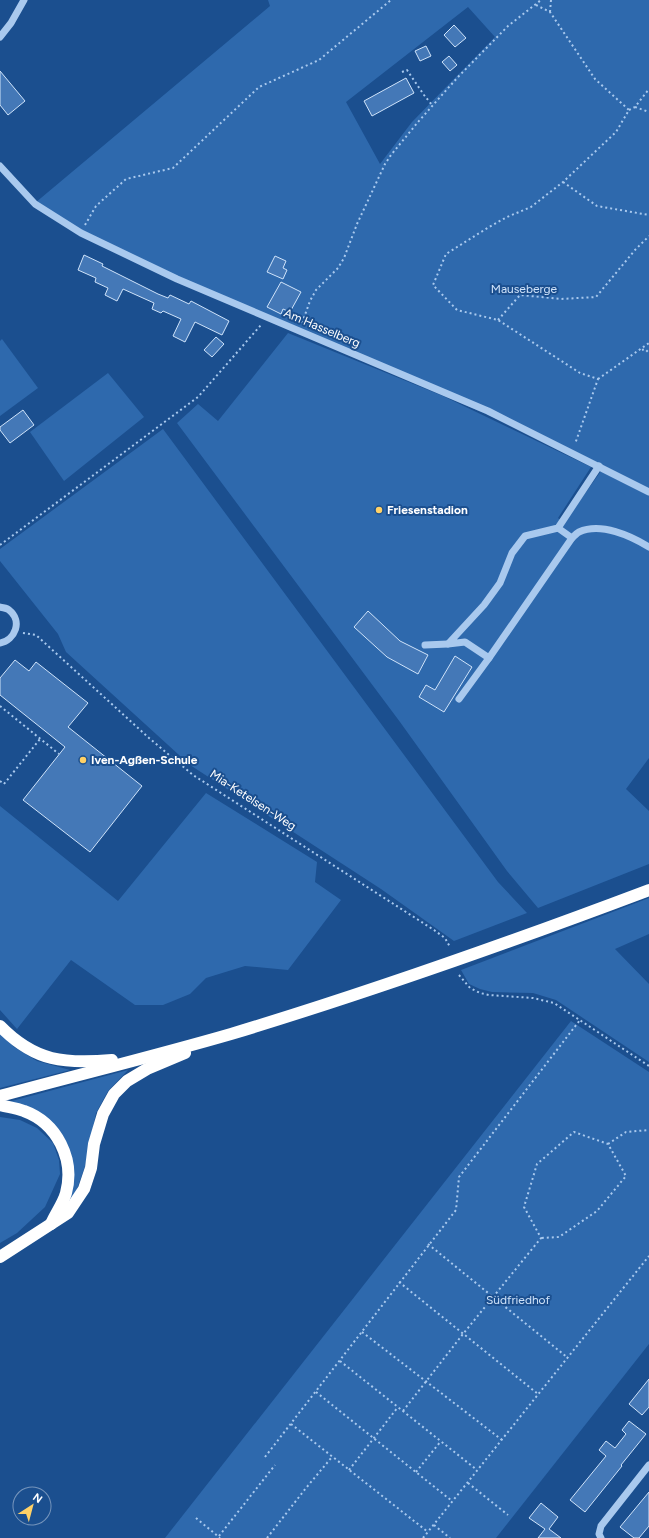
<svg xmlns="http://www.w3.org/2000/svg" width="649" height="1538" viewBox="0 0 649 1538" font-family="Figtree,sans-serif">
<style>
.green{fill:#2e69ad;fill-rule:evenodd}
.building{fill:#4478b7;stroke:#cfe3fa}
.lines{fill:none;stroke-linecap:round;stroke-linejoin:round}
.path{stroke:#a9c9ee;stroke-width:2;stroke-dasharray:2 3;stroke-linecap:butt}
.minor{stroke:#a9c9ee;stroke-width:7}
.highway{stroke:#fff;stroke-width:12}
.poi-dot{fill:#ffd166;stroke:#1b4f8f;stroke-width:1.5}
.labels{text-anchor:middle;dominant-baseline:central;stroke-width:4;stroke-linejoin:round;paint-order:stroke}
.park-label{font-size:12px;fill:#cfe3fa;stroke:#1b4f8f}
.street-label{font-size:12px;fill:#fff;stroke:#1b4f8f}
.poi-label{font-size:12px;font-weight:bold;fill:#fff;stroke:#1b4f8f;text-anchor:start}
</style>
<rect width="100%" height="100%" fill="#1b4f8f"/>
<g class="green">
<path d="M268,0H649V490L581,456L178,278L82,231L35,203L270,6ZM468,7L495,37L412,122L380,164L346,102Z"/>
<path d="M288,333L443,396L591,467L558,518L564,523L601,471L649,496V758L626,789L649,811V864L538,908L507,871L400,722L177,423L198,404L218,421Z"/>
<path d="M2,339L38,388L0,416V341Z"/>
<path d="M108,373L144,417L64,481L30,432Z"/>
<path d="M163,429L498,882L527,913L454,941L381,889L190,765L66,652L58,634L0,561V549Z"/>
<path d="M206,793L317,862L315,882L341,900L288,970L245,966L206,978L190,994L163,1005H135L71,960L17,1029L0,1010V806L118,901Z"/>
<path d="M649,898V934L615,949L649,984V1062L556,1000L533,993L492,992L480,989L469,984L461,970Z"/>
<path d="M571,1021L649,1072V1344L496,1538H165Z"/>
<path d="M0,1032L14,1047L37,1061L70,1070L0,1088Z"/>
<path d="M128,1070L108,1091L96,1113L85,1166L76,1192L66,1205L73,1176L72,1158L63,1135L46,1117L8,1102Z"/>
<path d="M0,1117L20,1120L37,1128L53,1143L59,1160L60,1174L45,1207L17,1233L0,1243Z"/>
</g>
<g class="building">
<path d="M454,25L466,38L455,47L444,35Z"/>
<path d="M426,46L431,56L420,61L415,51Z"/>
<path d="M449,56L457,65L450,71L442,62Z"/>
<path d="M0,71L25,101L8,115L0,105Z"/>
<path d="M406,78L414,93L372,116L364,101Z"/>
<path d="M84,255L103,264L102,266L158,294L168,298L170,295L189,304L191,301L229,321L222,335L195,322L185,342L173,336L181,319L163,311L161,313L152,309L154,303L123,289L117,301L105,295L108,288L95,282L96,278L78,270Z"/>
<path d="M275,256L286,261L283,268L287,270L283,279L267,272Z"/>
<path d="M281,282L301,292L290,312L283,309L281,314L267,307Z"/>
<path d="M216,337L224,344L212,357L204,350Z"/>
<path d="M23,410L34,425L10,443L0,430V427Z"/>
<path d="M368,611L400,641L428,655L418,674L387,657L354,627Z"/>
<path d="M455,656L472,667L444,712L419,697L426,685L435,690Z"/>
<path d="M15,660L29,671L36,662L88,703L68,727L142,786L90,852L23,800L65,747L0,695V678Z"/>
<path d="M649,1379V1407L642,1415L629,1404Z"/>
<path d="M629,1421L646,1434L621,1465L622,1466L585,1512L570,1500L606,1456L599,1450L606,1441L615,1448L626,1434L622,1430Z"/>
<path d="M649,1492V1526L639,1538H634L620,1527Z"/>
<path d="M541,1503L558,1517L549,1529L561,1538H538L545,1529L529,1518Z"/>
</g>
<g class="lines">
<g class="path">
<path d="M536,5L550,12L595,79L629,110L616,132L563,182L531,207L507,217L489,227L446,254L433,285L457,310L498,320L580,373L598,379L575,444"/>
<path d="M550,12L551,0"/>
<path d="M402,72L407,70L424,95L432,105"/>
<path d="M635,107L649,112"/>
<path d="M629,110L635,107L649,89"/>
<path d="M563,182L597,206L649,215"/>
<path d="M85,225L96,206L126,179L173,168L259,87L319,60L391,0"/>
<path d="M498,320L520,295L561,299L596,297L635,250L649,236"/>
<path d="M302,323L310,301L316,290L338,268L344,258L357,224L385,164L391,155L418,122L458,77L508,26L541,0"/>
<path d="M642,350L645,349L649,353"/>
<path d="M598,379L649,343"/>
<path d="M0,545L198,397L261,325"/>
<path d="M23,633L36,635L149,738L193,775L434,930L445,938L450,947"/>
<path d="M0,706L59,754"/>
<path d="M0,781L4,784L40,739"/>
<path d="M459,975L470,988L480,993L489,995L533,998L554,1003L649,1066"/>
<path d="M608,1144L626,1132L649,1130"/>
<path d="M428,1244L568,1358"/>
<path d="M399,1282L538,1394"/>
<path d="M362,1332L502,1440"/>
<path d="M340,1361L477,1470"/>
<path d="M316,1392L452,1501"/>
<path d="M403,1411L463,1334L541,1238L524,1207L537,1164L574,1132L608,1144L626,1176L597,1211L559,1237L541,1238"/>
<path d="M291,1424L428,1532"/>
<path d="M265,1457L456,1210L459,1177L580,1020"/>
<path d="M349,1470L398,1407"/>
<path d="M416,1472L441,1441"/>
<path d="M468,1483L508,1515"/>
<path d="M196,1518L220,1538"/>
<path d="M434,1525L450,1538"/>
<path d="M219,1536L275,1465"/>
<path d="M267,1538L306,1488L332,1457"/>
<path d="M423,1538L649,1256"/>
</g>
<g class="minor">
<path d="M0,37L11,23L24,0"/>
<path d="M0,166L35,204L81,233L177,279L488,411L649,492"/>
<path d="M599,466L558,528L525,536L512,553L500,583L484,605L448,644L465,642L489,658L572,538C574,536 577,533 579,532C601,522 631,536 649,547"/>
<path d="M558,528L572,538"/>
<path d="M0,607C3,608 7,608 9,610C23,621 15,640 0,643"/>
<path d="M425,645L448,644"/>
<path d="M459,699L489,658"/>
<path d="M601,1538L599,1534L601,1526L649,1465"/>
</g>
<g class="highway">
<path d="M0,1026C35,1062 65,1064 112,1060"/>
<path d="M0,1096C77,1075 155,1056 231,1034C373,991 511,942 649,890"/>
<path d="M0,1105C8,1107 17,1108 24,1111C57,1123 75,1159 66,1193C63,1204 55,1214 51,1224"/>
<path d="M0,1257L68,1213L84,1189L91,1168L94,1144L103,1114L114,1094L127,1081L147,1069L185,1053"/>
</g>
</g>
<g class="poi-dot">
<circle cx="379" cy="510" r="4"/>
<circle cx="83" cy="760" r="4"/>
</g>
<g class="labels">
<g class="park-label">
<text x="524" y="289">Mauseberge</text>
<text x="518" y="1300">Südfriedhof</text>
</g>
<g class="street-label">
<text transform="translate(322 328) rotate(23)">Am Hasselberg</text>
<text transform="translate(253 800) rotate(33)">Mia-Ketelsen-Weg</text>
</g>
<g class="poi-label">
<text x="387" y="510">Friesenstadion</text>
<text x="91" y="760">Iven-Agßen-Schule</text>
</g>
</g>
<g transform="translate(32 1506) rotate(36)"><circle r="19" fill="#1b4f8f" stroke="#7695bc"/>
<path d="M0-3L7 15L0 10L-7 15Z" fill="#ffd166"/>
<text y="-6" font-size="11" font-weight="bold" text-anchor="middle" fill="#ffffff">N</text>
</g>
</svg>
